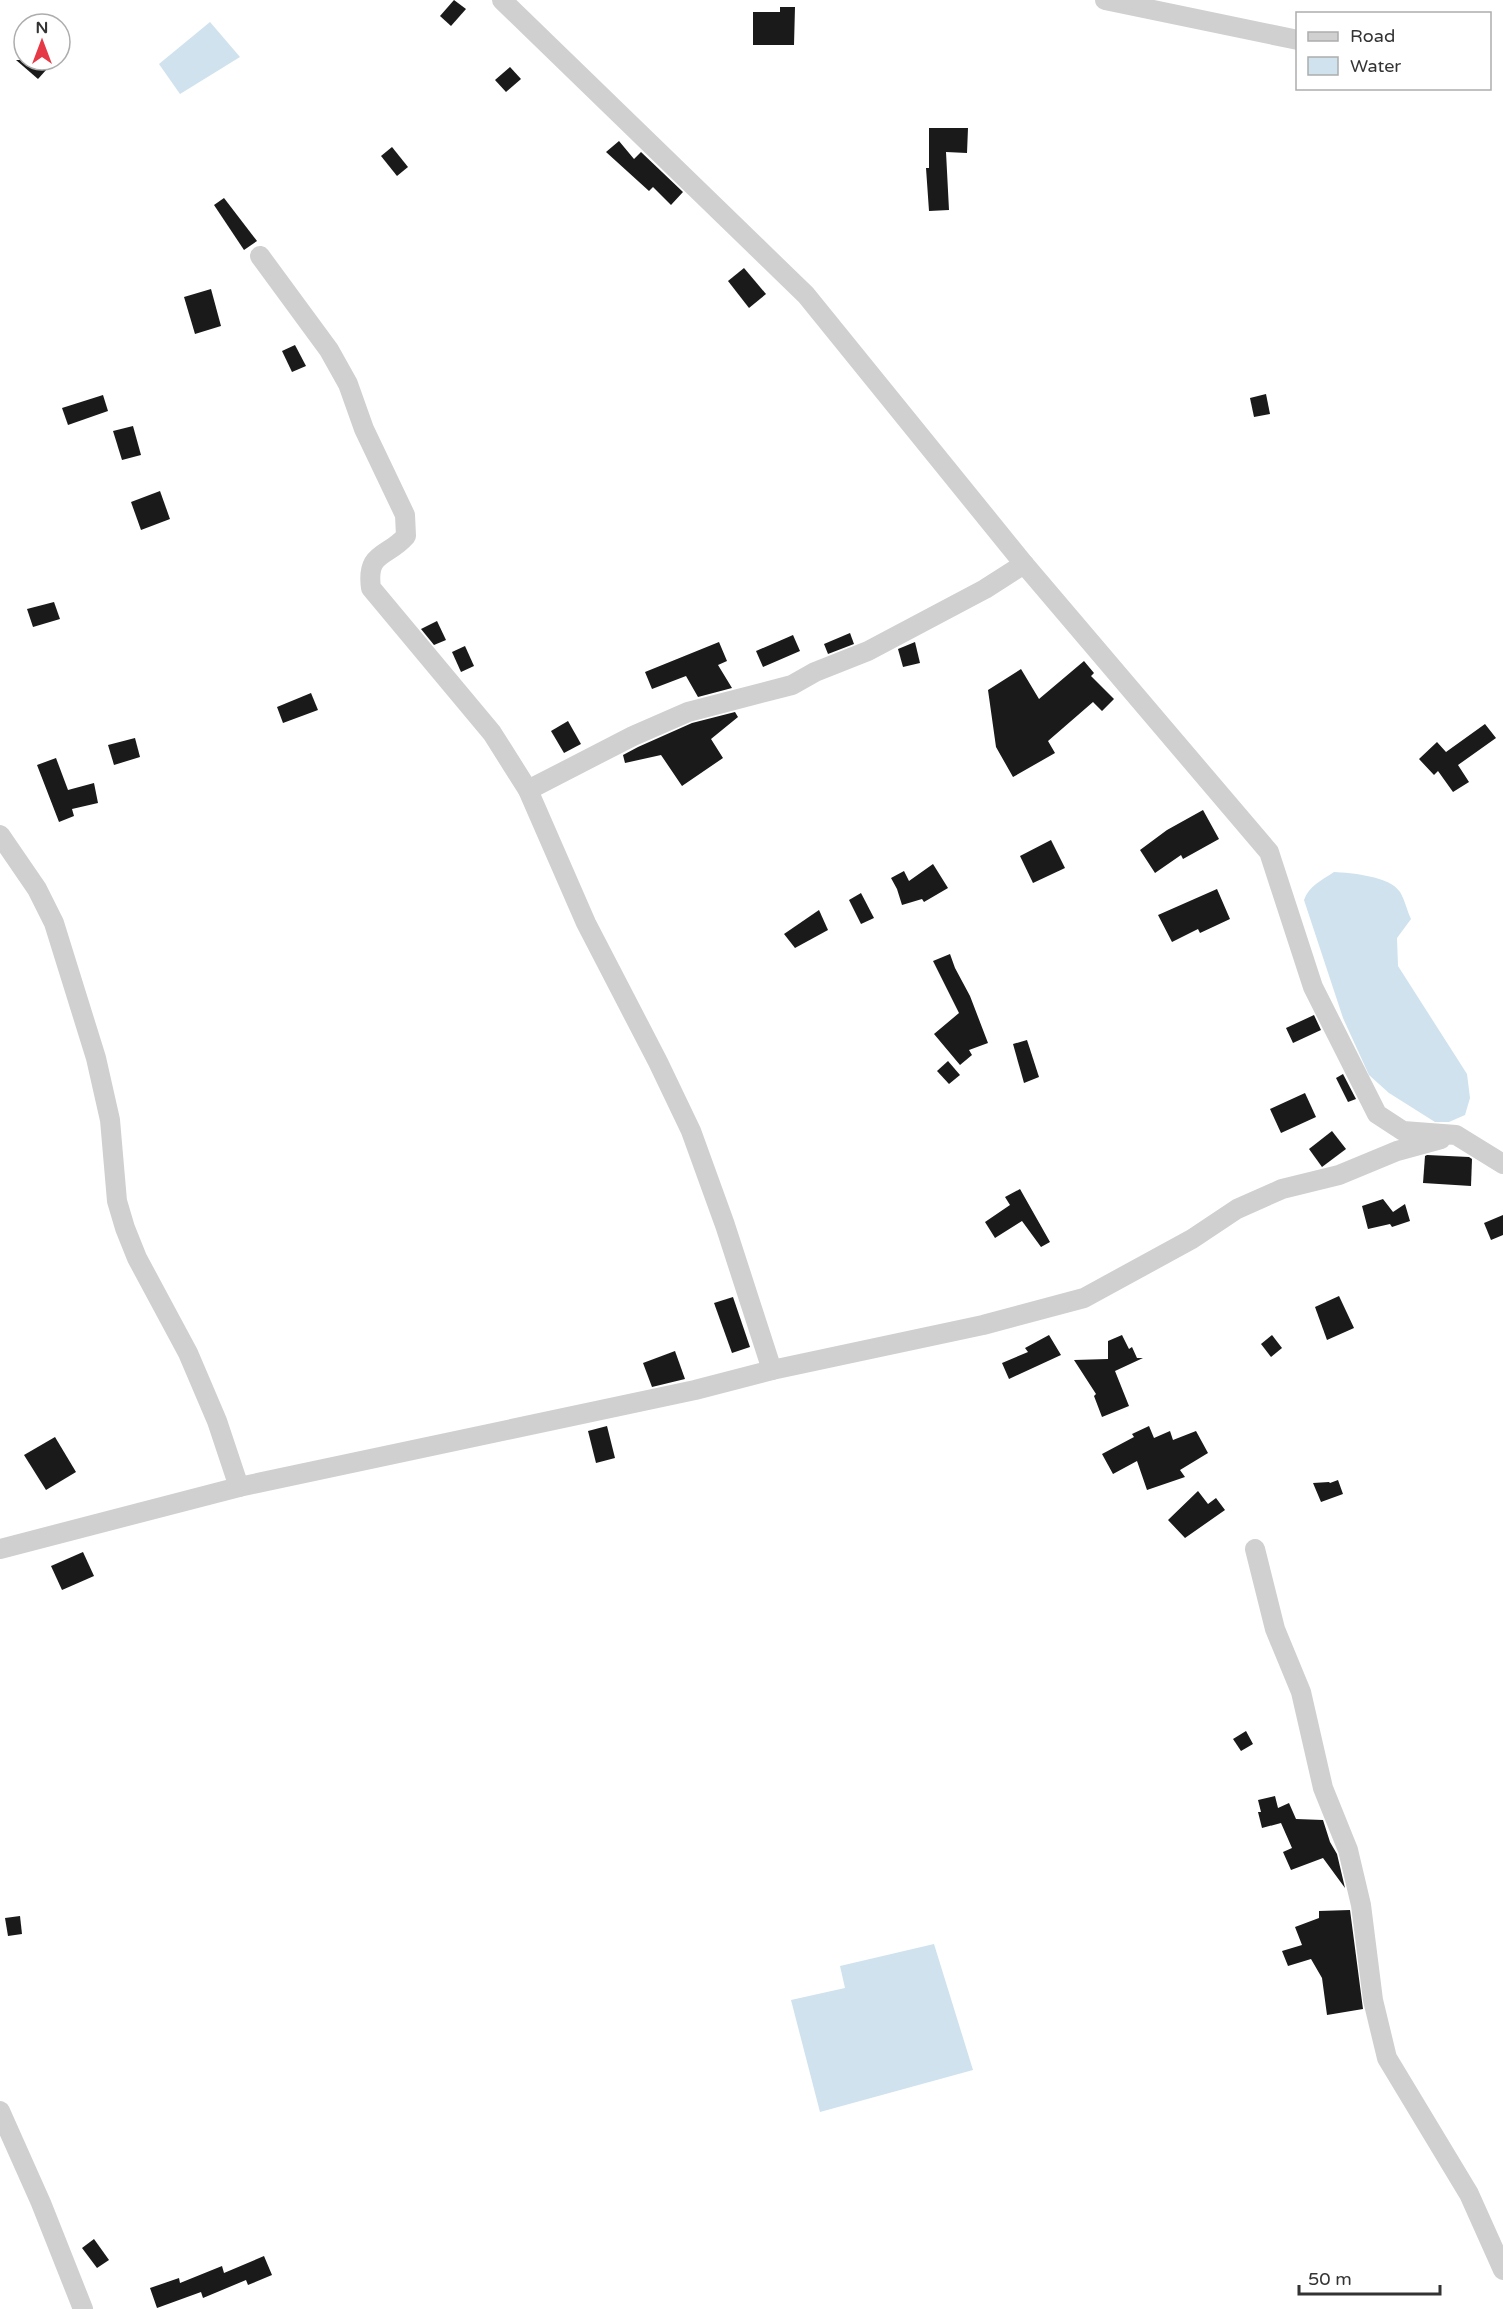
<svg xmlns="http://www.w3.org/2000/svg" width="1503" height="2309" viewBox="0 0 1503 2309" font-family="'Varela Round',sans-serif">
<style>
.water{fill:#cfe2ee}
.building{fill:#1a1a1a}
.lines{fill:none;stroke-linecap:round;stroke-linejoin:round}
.street{stroke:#d0d0d0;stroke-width:20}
</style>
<rect width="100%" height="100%" fill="#fff"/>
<g class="water">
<path d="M210,22L240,57L180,94L159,64Z"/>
<path d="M1334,872C1351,873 1390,876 1400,892C1405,900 1407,911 1411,919L1397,938L1398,966L1467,1074L1470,1098L1465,1115L1449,1122H1435L1389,1093L1369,1075L1343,1018L1304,900C1309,886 1322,880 1334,872Z"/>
<path d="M934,1944L973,2070L820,2112L791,2000L845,1988L840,1966Z"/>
</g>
<g class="building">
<path d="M454,0L466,9L451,26L440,16Z"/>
<path d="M780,7H795L794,45H753V12H780Z"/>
<path d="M16,60H55L38,79Z"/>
<path d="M510,67L521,79L506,92L495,80Z"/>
<path d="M929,128H968L967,153L946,152L949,210L929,211L926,168H929Z"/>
<path d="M619,141L634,159L641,152L683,192L671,205L653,187L649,191L606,152Z"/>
<path d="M392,147L408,167L397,176L381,156Z"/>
<path d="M224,198L257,241L244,250L214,205Z"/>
<path d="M744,268L766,294L749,308L728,281Z"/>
<path d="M211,289L221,326L195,334L184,297Z"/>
<path d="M295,345L306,366L292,372L282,351Z"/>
<path d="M1266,394L1270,414L1254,417L1250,398Z"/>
<path d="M103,395L108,411L68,425L62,408Z"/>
<path d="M133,426L141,455L122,460L113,431Z"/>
<path d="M160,491L170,519L141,530L131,502Z"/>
<path d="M54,602L60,619L33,627L27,609Z"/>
<path d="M437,621L446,640L434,645L421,629Z"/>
<path d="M850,633L854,644L828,654L824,644Z"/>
<path d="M793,635L800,651L763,667L756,651Z"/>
<path d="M719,642L727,661L718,665L732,688L698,697L686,676L652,689L645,672Z"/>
<path d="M915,642L920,663L903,667L898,649Z"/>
<path d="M465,646L474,666L461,672L452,652Z"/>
<path d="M1084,661L1094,673L1091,676L1114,699L1102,711L1093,702L1048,741L1055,753L1013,777L996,747L988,690L1021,669L1039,699Z"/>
<path d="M311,693L318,710L283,723L277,707Z"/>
<path d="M735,712L738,717L711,739L723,758L682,786L661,755L625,763L623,755L638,747L692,723Z"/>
<path d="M568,721L581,744L564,753L551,731Z"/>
<path d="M1485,724L1496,738L1458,765L1469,782L1453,792L1438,771L1434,775L1419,759L1437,742L1446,752Z"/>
<path d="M135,738L140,757L114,765L108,745Z"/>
<path d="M56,758L68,790L94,783L98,803L72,809L74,816L59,822L37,765Z"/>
<path d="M1203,810L1219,839L1183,859L1181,855L1155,873L1140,850L1167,830Z"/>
<path d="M1051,840L1065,868L1033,883L1020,856Z"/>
<path d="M933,864L948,888L924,902L922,899L902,905L897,889L891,878L904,871L909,881Z"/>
<path d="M1217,889L1230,919L1200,933L1198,929L1172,942L1158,915Z"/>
<path d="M861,893L874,918L861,924L849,900Z"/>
<path d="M819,910L828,930L795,948L784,934Z"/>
<path d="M950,954L955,968L970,996L988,1043L969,1050L972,1055L960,1065L934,1034L959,1013L933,961Z"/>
<path d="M1314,1015L1321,1030L1293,1043L1286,1028Z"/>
<path d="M1027,1040L1039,1077L1024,1083L1013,1044Z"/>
<path d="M948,1061L960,1075L949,1084L937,1071Z"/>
<path d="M1343,1074L1356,1099L1348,1102L1336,1078Z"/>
<path d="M1305,1093L1316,1117L1281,1133L1270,1109Z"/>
<path d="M1332,1131L1346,1149L1322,1167L1309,1149Z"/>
<path d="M1427,1155L1469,1157L1472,1159L1471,1186L1423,1183L1425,1156Z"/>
<path d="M1020,1189L1050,1242L1041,1247L1022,1221L995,1238L985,1222L1010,1205L1005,1197Z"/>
<path d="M1383,1199L1393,1212L1405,1204L1410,1221L1392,1227L1390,1224L1368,1229L1362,1206Z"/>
<path d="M1503,1215V1235L1491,1240L1484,1223Z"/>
<path d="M1339,1296L1354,1328L1327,1340L1315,1307Z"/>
<path d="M733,1297L750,1347L732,1353L714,1303Z"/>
<path d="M1049,1335L1061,1355L1009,1379L1002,1363L1028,1352L1025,1348Z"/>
<path d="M1122,1335L1129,1349L1132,1347L1137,1358H1143L1115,1371L1129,1406L1102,1417L1094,1396L1096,1394L1074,1360L1108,1359V1341Z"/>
<path d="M1272,1335L1282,1348L1271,1357L1261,1344Z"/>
<path d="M675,1351L685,1379L652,1387L643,1363Z"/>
<path d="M607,1426L615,1458L596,1463L588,1431Z"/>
<path d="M1149,1426L1154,1438L1170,1431L1173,1440L1196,1431L1208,1453L1180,1470L1185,1477L1147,1490L1137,1461L1113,1474L1102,1454L1134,1437L1132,1434Z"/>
<path d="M55,1437L76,1472L46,1490L24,1455Z"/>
<path d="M1338,1480L1343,1494L1321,1502L1313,1483L1329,1482L1330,1483Z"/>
<path d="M1198,1491L1208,1504L1216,1498L1225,1510L1185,1538L1168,1520Z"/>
<path d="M83,1552L94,1576L62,1590L51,1566Z"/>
<path d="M1246,1731L1253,1744L1241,1751L1233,1739Z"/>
<path d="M1275,1796L1278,1808L1289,1803L1296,1819L1323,1820L1330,1842L1337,1854L1345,1888L1323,1858L1291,1870L1283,1852L1292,1848L1281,1823L1262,1828L1258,1812H1261L1258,1800Z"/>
<path d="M1350,1910L1363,2009L1327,2015L1322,1978L1311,1959L1288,1966L1282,1951L1302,1945L1295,1927L1319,1918V1911Z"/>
<path d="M20,1916L22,1934L8,1936L5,1918Z"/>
<path d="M94,2239L109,2260L97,2268L82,2248Z"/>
<path d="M264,2256L272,2275L248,2285L246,2280L203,2298L201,2292L157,2308L150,2288L179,2278L180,2283L222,2266L224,2273Z"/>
</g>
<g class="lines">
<g class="street">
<path d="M502,0L806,295L1024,564L1269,852L1313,987L1377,1114L1403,1131L1456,1135L1503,1164"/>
<path d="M1105,0L1298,40"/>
<path d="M260,256L329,350L348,384L364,429L405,515L406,536C387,558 366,551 371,588L492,733L528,790L586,923L658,1062L691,1131L725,1225L772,1370"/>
<path d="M528,790L633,736L688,712L792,685L815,672L868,651L985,589L1024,564"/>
<path d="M0,835L37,889L54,923L96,1058L110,1120L117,1201L125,1228L137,1258L188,1353L217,1421L239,1487"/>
<path d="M0,1549L239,1487L695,1390L772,1370L983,1325L1084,1298L1192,1239L1237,1209L1282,1189L1339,1175L1397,1151L1441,1139"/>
<path d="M1255,1549L1275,1629L1301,1692L1323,1788L1348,1850L1361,1905L1373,2000L1387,2058L1469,2194L1503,2270"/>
<path d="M0,2111L41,2203L83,2309"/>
</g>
</g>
<rect x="1296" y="12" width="195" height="78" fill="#ffffff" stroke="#adadad" stroke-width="1.5"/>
<rect x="1308" y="32" width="30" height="9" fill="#d0d0d0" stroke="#adadad" stroke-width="1.5"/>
<text x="1350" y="42" font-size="18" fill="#333333">Road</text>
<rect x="1308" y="57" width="30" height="18" fill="#cfe2ee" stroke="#adadad" stroke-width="1.5"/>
<text x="1350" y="72" font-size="18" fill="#333333">Water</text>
<g transform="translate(42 42)"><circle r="28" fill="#ffffff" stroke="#adadad" stroke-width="1.5"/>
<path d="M0-4.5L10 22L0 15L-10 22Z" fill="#e63946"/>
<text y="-9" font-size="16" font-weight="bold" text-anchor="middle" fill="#333333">N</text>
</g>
<path d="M1299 2285v9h141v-9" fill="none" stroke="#333333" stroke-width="3"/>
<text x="1308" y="2285" font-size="18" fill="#333333" stroke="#ffffff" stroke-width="4.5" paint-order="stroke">50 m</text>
</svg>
